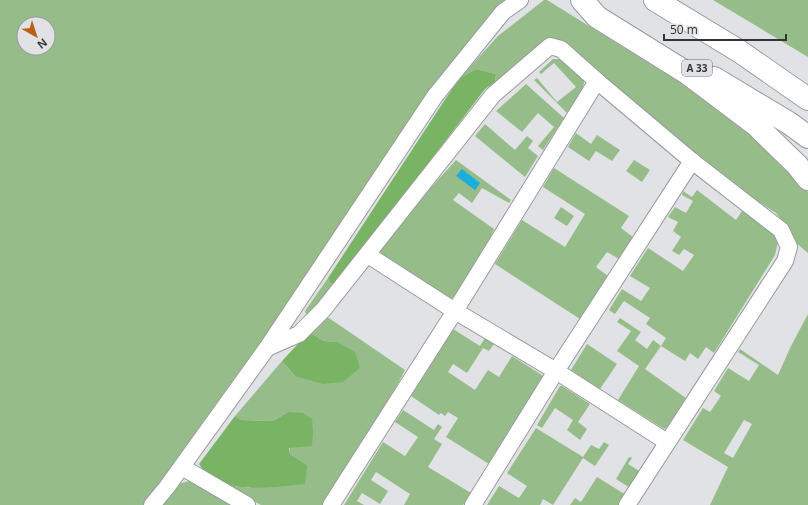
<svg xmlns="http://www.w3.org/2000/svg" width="808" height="505" viewBox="0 0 808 505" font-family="'Open Sans',sans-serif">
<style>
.green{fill:#96bd89;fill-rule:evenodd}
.forest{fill:#79b464}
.water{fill:#1dadda}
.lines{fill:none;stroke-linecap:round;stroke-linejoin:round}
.street-casing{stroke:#999a9d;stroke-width:18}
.highway-casing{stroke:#999a9d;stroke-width:24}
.street{stroke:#fff;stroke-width:16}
.highway{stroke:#fff;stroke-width:22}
.labels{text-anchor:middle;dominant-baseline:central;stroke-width:4;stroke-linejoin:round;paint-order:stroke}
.shield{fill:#e1e2e5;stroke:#68686a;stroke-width:1}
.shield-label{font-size:10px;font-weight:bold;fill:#343435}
</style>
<rect width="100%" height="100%" fill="#e1e2e5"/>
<g class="green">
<path d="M0,0H520L503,12L168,487L192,480L234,505H0ZM24,24H48V48H24Z"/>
<path d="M544,0H547L713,103L785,164L808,192V253L795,242L790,231L776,213L728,182L592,70L536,48L495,82L496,74L476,69L460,78L498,36Z"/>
<path d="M713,0H808V57Z"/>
<path d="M553,59H560L584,80C585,91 572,104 567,113L534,80L537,78L557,102L576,87L554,63L541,74L539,72Z"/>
<path d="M526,84L564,118L543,150L538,146L554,127L538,113L522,132L496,111Z"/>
<path d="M485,124L515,150L527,136L533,141L528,148L538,156L525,177L475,136Z"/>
<path d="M576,133L591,144L597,135L620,150L612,161L596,151L589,161L568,147Z"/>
<path d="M456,160L511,200L509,203L482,188L472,203L459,193L453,200L494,229C488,243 466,295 451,298C433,300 394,263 380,252L379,245Z"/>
<path d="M634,160L650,170L642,182L626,171Z"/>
<path d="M554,168L629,216L621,228L633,237L619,259L607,252L596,267L608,276L580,319L495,264L522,220L565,247L585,214L543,187Z"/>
<path d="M698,170L771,224L778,242L775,255L714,353L706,347L698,359L690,353L685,361L661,346L645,369L686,398L667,427L664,429L618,400L639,366L617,351L631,331L617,322L620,318L641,332L635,340L647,349L653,340L661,346L666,338L646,324L650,318L624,301L615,314L609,310L622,289L641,301L650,288L630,276L648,248L683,271L694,255L684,249L679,255L672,251L681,237L673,231L678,222L668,217L675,207L686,213L693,201L682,195L683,191L692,197L697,190L736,220L742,211L694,174Z"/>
<path d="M561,207L574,216L567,226L554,218Z"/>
<path d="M328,278L330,283L335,285L309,314H306L305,311Z"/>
<path d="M808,314V505H710L728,467L683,440L703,408L710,412L721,396L714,391L728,368L749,381L759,365L738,352L740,349L778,375L791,346ZM744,420L752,424L733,458L724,453Z"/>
<path d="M326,316L405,370L374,429L326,505H261L223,484L250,488L307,465L290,454L288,412L273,421L241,420L235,416L282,361L295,376L337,342L324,341L309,332Z"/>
<path d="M453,329L480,346L485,338L494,344L489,351L483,348L467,373L453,364L448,372L475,390L488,370L499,377L512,356L545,377L489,464L446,437L458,418L448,412L445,416L441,413L439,415L411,396Z"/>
<path d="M587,344L617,364L600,389L571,370Z"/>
<path d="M560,386H562L590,404L578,422L587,429L580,440L567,430L573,420L555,408L542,428L537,425Z"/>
<path d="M403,410L434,430L438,424L442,427L434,439L442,444L428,467L471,493L463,505H404L410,494L376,472L371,480L388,491L380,504L362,493L357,501L364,505H344L383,442L405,456L418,437L395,422Z"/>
<path d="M536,428L583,457L591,445L599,449L604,442L609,445L595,466L583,458L553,505L543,499L540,505H487L499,486L519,498L527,486L507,473Z"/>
<path d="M629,457L632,458L628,464L641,472L630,488L616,479Z"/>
<path d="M597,477L626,495L620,505H570L575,498L581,502Z"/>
</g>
<g class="forest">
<path d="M476,69L496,74L495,82L485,89L335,285L330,283L328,278L446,98L460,78Z"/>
<path d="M309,332L324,341L337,342L355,352L360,368L343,382L323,384L295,376L282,361Z"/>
<path d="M288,412L303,413L312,419L313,432L312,446L289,448L290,454L307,465L305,484C273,487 219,497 199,464L235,416L241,420L273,421Z"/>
</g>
<path class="water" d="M462,169L480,183L475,190L456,176Z"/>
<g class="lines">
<g class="street-casing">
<g id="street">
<path d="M368,255L455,311L556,371L667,442"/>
<path d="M267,348L299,334L323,310L493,95L550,46L561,49L597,81L692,161L781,230L789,247L785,261L627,505"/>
<path d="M182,467L247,505"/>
<path d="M152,505L167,487L267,348L435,96L503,12L520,0"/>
<path d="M331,505L455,311L597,81"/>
<path d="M473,505L556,371L692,161"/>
</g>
</g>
<g class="highway-casing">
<g id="highway">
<path d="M582,0L597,17L687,73L756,125L797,165L808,179"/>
<path d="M655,0L739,51L808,99"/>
<path d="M714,78L789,123L808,137"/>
</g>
</g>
<use href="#street" class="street"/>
<use href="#highway" class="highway"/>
</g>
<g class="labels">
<rect class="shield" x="682" y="60" width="30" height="16" rx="3"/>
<g class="shield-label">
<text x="697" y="68">A 33</text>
</g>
</g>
<g transform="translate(36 36) rotate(141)"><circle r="19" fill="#e1e2e5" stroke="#9c9c9f"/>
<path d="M0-3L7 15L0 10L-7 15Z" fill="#bd5e16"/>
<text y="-6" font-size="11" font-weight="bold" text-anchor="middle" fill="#343435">N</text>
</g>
<path d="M664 34v6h122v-6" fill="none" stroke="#343435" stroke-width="2"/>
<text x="670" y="34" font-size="12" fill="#343435" stroke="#e1e2e5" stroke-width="3" paint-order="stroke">50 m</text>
</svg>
